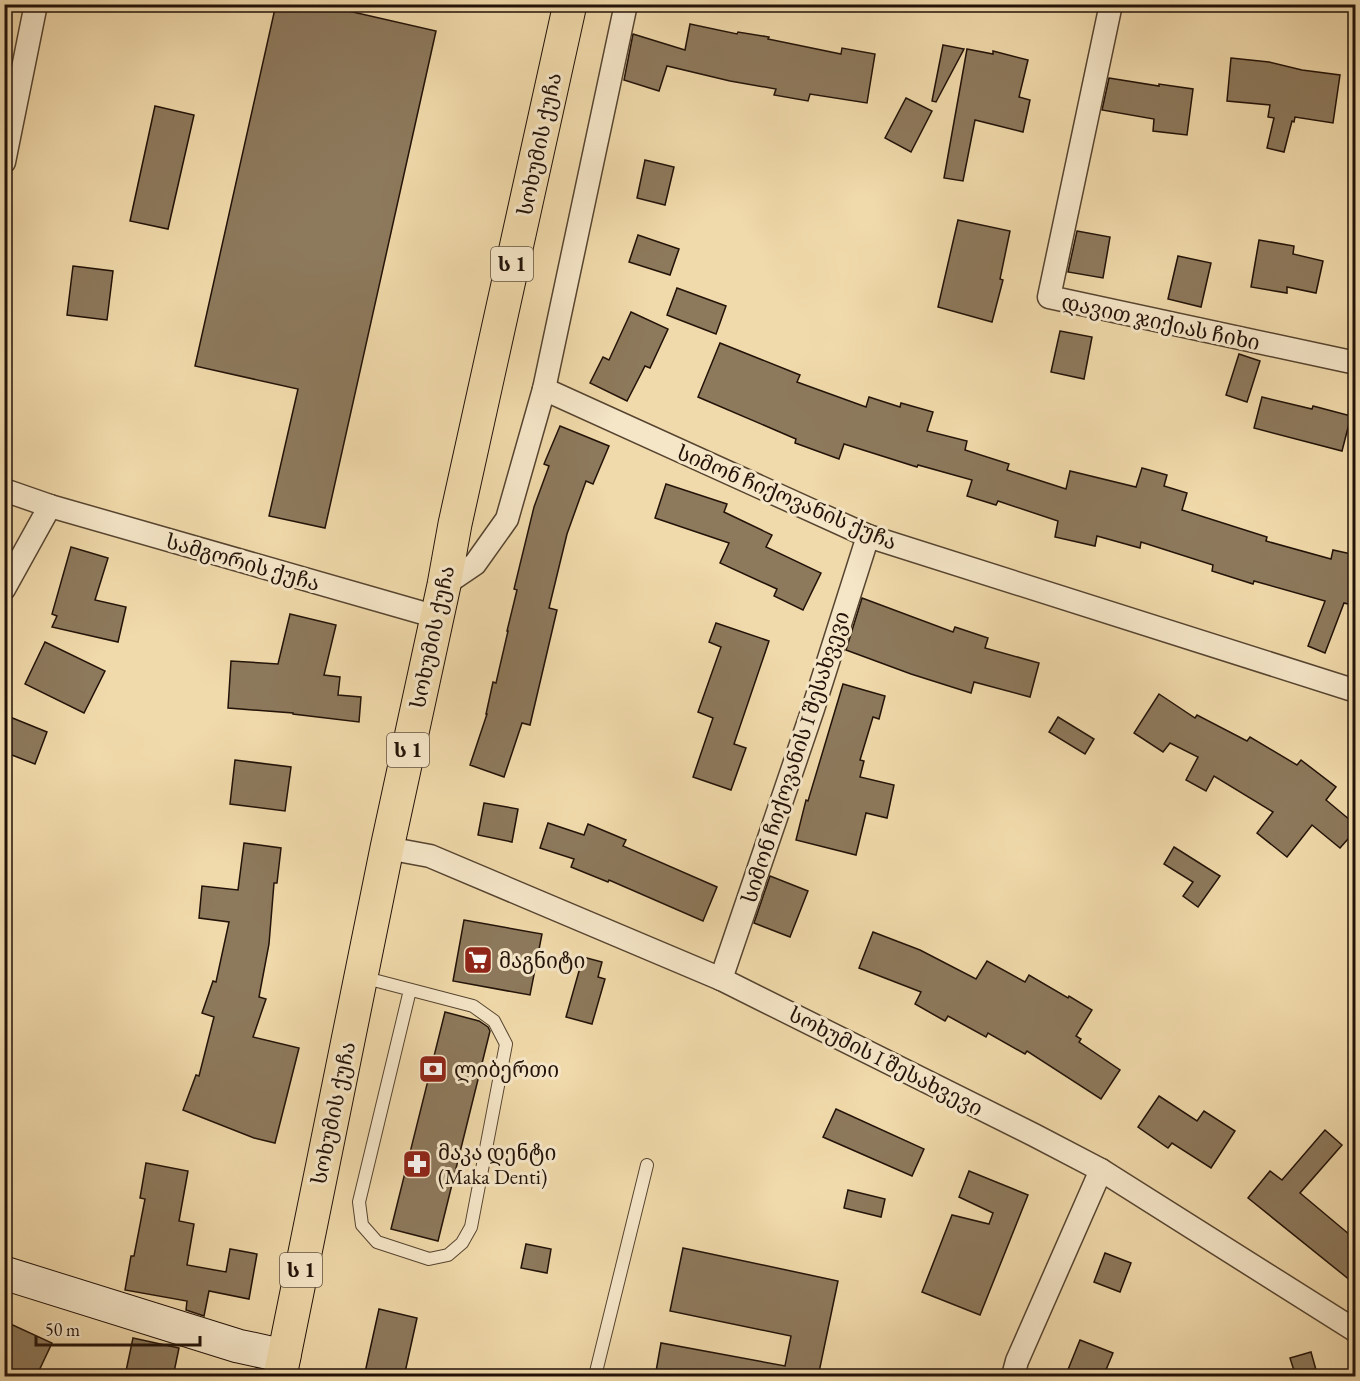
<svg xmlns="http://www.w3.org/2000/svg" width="1360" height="1381" viewBox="0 0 1360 1381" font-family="'EB Garamond','Noto Serif Georgian',serif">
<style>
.building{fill:#8d795c;stroke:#221208;stroke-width:1.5}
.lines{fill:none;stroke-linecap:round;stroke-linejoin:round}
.lane-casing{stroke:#564430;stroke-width:14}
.street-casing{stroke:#564430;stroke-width:25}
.secondary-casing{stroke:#221208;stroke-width:35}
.highway-casing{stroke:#221208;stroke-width:35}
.lane{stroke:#f5e6c8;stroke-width:12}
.street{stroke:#f5e6c8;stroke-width:22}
.secondary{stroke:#f5e6c8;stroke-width:33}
.highway{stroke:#f0d9aa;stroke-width:33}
.labels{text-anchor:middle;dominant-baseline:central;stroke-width:6;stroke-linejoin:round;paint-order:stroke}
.shield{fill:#f5e6c8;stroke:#615242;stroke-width:1.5}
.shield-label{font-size:20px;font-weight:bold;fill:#221208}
.street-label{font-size:21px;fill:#221208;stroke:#f5e6c8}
.poi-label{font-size:21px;fill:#221208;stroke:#f5e6c8;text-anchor:start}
</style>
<rect width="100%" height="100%" fill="#f0d9aa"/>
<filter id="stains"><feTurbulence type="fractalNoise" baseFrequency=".00333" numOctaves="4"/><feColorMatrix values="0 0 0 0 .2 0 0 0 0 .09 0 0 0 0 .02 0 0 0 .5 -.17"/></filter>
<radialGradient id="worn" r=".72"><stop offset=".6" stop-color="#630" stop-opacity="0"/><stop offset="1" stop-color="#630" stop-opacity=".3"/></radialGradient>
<g class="building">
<path d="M276,4H318L436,31L325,528L269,516L298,389L195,366Z"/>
<path d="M690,24L737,34L738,32L769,37L768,39L841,54L842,48L875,54L867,103L810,94L808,101L774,95L776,89L730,81L667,66L659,91L624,80L633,34L685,50Z"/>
<path d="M943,45L964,49L936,102L932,101Z"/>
<path d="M967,49L993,54V51L1028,60L1019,97L1030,100L1023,132L975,120L963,181L944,178Z"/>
<path d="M1231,58L1269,62L1302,70L1340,75L1333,123L1295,117L1294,122L1292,121L1284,152L1267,148L1274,118L1268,117L1270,105L1227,101Z"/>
<path d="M1109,78L1159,86V84L1193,89L1187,135L1153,131L1154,119L1102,110Z"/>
<path d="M906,98L932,111L911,152L885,138Z"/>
<path d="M155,106L194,115L168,229L130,221Z"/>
<path d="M645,160L674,167L665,205L637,198Z"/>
<path d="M958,220L1010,231L1000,279L1003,280L992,322L938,307Z"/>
<path d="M1077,231L1110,237L1103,278L1068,272Z"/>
<path d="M638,235L679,249L670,275L629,262Z"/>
<path d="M1259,240L1294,246L1293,254L1323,261L1316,293L1287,287V293L1251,287Z"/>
<path d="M1178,256L1211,263L1201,307L1168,299Z"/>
<path d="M73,266L113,271L107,320L67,315Z"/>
<path d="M677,288L726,306L716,334L667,315Z"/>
<path d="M631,312L668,329L650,368L645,366L627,401L590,383L603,357L609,360Z"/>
<path d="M1060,331L1092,337L1084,379L1051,372Z"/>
<path d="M720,343L800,375L797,382L866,407L869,397L900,407L901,403L933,412L927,431L967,441L965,450L1009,464L1007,470L1066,489L1070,471L1136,487L1142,468L1167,475L1164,486L1187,493L1182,510L1267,537L1266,541L1331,559L1333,550L1356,555V606L1344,603L1325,653L1308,646L1325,601L1254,581L1253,584L1212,571L1213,565L1141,542L1140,548L1097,536L1095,546L1055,537L1058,521L998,501L996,505L967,496L972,480L918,465L917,467L844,444L839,459L795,443L796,439L698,397Z"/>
<path d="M1239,354L1260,361L1247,402L1226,395Z"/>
<path d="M1262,397L1312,409L1313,406L1351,416L1342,451L1254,428Z"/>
<path d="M560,426L609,446L593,484L586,481L567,534L549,608L557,610L530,725L522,723L504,777L470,765L487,714H486L493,682L496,683L508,631H507L517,590L514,589L534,507L549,466L544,464Z"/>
<path d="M666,484L727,504L724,512L772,535L766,547L821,573L803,610L774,596L777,589L720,563L729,543L655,518Z"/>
<path d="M71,547L108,558L95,600L126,607L118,642L52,627L57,616L52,614Z"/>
<path d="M862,598L953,632L955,627L988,638L985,648L1039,663L1030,697L974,682L971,693L911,674L846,650Z"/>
<path d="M290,614L336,625L324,675L340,677L338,695L361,697L359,722L293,714V713L228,708L231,661L278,664Z"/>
<path d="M716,623L769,641L734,744L746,748L731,790L693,777L713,718L698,712L721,647L709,642Z"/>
<path d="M45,642L105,671L84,713L25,684Z"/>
<path d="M843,684L885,696L879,719L873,717L860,760L864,761L860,777L894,785L887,818L866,813L856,855L796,840L806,800L808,801Z"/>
<path d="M1159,694L1195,718L1197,715L1247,741L1250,737L1297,765L1301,760L1336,787L1326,800L1356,825V830L1340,848L1312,825L1287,857L1257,833L1273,812L1214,776L1206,791L1186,780L1198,757L1170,743L1163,752L1134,733Z"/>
<path d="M10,717L47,732L35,764L4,752V730Z"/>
<path d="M1058,717L1094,739L1085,754L1049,732Z"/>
<path d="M235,760L291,767L285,811L230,804Z"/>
<path d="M484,803L518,809L512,842L478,835Z"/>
<path d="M548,823L584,835L588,824L626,840L623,846L717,887L703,921L609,880L608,882L571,867L574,859L540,848Z"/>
<path d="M244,843L281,848L277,883H274L269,944L259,997L266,999L253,1037L299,1048L275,1143L254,1138L183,1110L196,1075L199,1076L214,1017L202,1013L213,981L216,982L229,922L199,918L202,886L238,890Z"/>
<path d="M1174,847L1220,876L1198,907L1183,896L1193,882L1164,864Z"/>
<path d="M770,876L808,891L790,937L754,923Z"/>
<path d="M464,920L542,934L530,995L453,981Z"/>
<path d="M873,932L920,950L976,979L987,961L1025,982L1029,975L1068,998L1069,996L1092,1010L1076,1036L1081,1039L1079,1042L1120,1070L1101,1099L1027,1051L1025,1054L988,1033L986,1037L948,1016L945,1021L915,1004L921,992L859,968Z"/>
<path d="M583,957L602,962L598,977L605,979L592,1024L566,1017Z"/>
<path d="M445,1012L479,1021L488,1027L490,1031L438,1241L391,1229Z"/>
<path d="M1159,1096L1197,1121L1204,1111L1235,1131L1211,1168L1172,1143L1168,1148L1138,1127Z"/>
<path d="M836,1109L924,1149L912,1176L823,1137Z"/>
<path d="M1325,1130L1342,1145L1300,1193L1356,1240V1285L1248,1198L1270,1171L1282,1180Z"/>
<path d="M146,1163L188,1171L179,1221L194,1224L187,1265L226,1272L230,1249L257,1254L249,1299L209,1291L204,1316L186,1310L187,1301L125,1290L131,1256H134L145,1199L140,1198Z"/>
<path d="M969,1171L1028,1195L980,1315L922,1292L952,1215L989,1224L993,1213L959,1197Z"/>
<path d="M848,1190L885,1199L881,1217L844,1208Z"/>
<path d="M526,1244L551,1249L547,1273L521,1268Z"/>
<path d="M683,1248L838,1281L818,1377H655L661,1343L785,1366L791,1336L670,1311Z"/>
<path d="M1105,1253L1131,1263L1120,1292L1094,1282Z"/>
<path d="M379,1309L417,1318L404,1377H364Z"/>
<path d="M4,1321L52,1343L36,1377H4Z"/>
<path d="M133,1338L179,1348L173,1377H151L126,1371Z"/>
<path d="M1080,1340L1113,1353L1103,1377H1065Z"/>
<path d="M1311,1352L1318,1377H1296L1290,1358Z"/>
</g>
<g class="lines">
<g class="lane-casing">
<g id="lane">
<path d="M362,977L473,1006L494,1021L506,1044L471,1227L462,1243L448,1255L429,1259L377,1242L362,1225L359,1202L410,990"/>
<path d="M595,1376L647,1165"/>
</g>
</g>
<g class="street-casing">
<g id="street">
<path d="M1111,4L1049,297L1356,363"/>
<path d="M4,162L36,4"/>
<path d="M544,389L626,4"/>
<path d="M4,490L50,506L437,617"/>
<path d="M444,585L475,564L507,519L544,389L868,536L1356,691"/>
<path d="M4,589L50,506"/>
<path d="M387,848L430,856L721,979L1034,1135L1101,1170L1356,1331"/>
<path d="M721,979L813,709L868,536"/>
<path d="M1013,1376L1017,1361L1101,1170"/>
</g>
</g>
<g class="secondary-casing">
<path id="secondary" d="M4,1273L238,1346L284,1356"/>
</g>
<g class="highway-casing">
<path id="highway" d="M280,1376L387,848L444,585L455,524L570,4"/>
</g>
<use href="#lane" class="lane"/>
<use href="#street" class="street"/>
<use href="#secondary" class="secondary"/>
<use href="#highway" class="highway"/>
</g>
<defs>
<g id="supermarket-square" transform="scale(1.5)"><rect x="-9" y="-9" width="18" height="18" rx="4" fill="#8f2418" stroke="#f5e6c8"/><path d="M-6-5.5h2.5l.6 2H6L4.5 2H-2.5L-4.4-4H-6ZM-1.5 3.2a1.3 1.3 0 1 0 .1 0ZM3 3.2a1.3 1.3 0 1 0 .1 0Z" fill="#fff"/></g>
<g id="bank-square" transform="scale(1.5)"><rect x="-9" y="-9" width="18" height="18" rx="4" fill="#8f2418" stroke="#f5e6c8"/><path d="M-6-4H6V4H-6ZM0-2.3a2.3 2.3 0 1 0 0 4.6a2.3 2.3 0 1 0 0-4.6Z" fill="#fff"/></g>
<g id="pharmacy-square" transform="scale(1.5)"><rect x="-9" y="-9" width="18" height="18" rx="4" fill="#8f2418" stroke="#f5e6c8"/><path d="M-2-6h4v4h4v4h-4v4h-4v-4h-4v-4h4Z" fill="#fff"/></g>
</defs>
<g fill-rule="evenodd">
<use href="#supermarket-square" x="478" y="960"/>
<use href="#bank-square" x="433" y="1069"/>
<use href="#pharmacy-square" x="417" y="1164"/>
</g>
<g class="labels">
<g class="shield">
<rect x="491" y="247" width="42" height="34" rx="4.5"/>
<rect x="387" y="733" width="42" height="34" rx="4.5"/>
<rect x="280" y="1253" width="42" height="34" rx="4.5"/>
</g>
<g class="shield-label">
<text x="512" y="264">ს 1</text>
<text x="408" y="750">ს 1</text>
<text x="301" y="1270">ს 1</text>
</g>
<g class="street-label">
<text transform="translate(539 144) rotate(-78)">სოხუმის ქუჩა</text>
<text transform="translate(1161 322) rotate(12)">დავით ჯიქიას ჩიხი</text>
<text transform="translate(787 497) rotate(23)">სიმონ ჩიქოვანის ქუჩა</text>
<text transform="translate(243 562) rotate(16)">სამგორის ქუჩა</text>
<text transform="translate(432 637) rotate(-78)">სოხუმის ქუჩა</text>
<text transform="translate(795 757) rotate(-72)">სიმონ ჩიქოვანის I შესახვევი</text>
<text transform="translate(886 1061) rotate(27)">სოხუმის I შესახვევი</text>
<text transform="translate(333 1113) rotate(-78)">სოხუმის ქუჩა</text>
</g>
<g class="poi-label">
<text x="499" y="960">მაგნიტი</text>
<text x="454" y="1069">ლიბერთი</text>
<text x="438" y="1152">მაკა დენტი<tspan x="438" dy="24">(Maka Denti)</tspan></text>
</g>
</g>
<rect width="1360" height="1381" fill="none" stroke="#f0d9aa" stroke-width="24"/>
<rect x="6" y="6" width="1348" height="1369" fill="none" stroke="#221208" stroke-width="3"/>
<rect x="12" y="12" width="1336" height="1357" fill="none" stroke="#221208" stroke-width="1.5"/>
<path d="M36 1336v9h164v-9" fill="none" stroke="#221208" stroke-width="3"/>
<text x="45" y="1336" font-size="18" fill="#221208" stroke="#f5e6c8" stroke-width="4.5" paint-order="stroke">50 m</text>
<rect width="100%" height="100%" filter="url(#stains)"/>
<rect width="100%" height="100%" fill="url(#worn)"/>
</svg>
